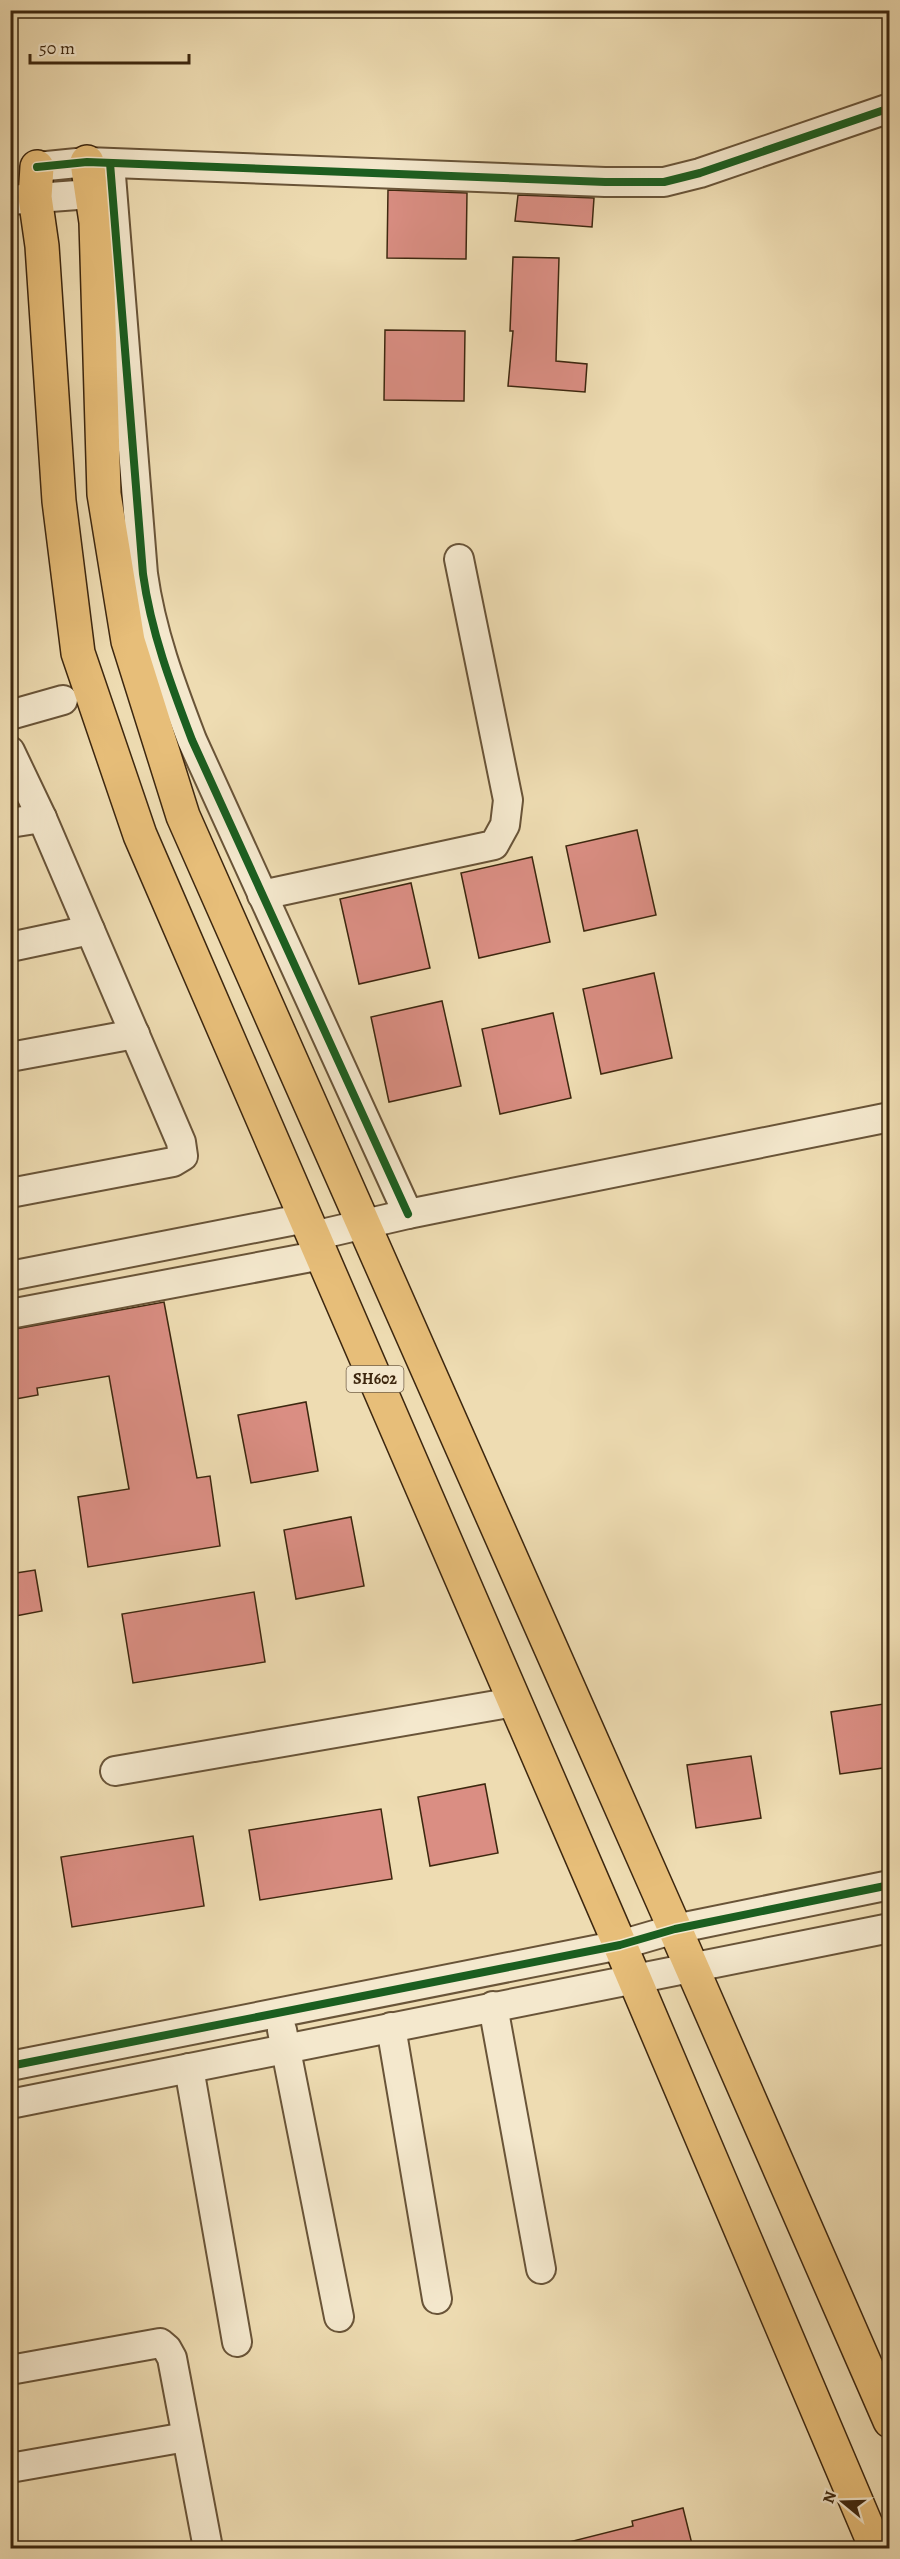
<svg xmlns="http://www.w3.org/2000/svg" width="900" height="2559" viewBox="0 0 900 2559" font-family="Alegreya,serif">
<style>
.building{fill:#da8e83;stroke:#3d270f;stroke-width:1.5}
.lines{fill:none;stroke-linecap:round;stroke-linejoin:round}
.minor-casing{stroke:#695438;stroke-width:32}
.major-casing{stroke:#3d270f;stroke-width:36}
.minor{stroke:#f4e8cd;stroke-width:28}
.major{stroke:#e7be79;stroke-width:33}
.cycleway-casing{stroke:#f4e8cd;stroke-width:11}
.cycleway{stroke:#1b5e20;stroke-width:8}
.labels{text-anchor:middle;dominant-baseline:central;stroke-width:4.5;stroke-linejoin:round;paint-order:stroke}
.shield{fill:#f4e8cd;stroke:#746148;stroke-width:1.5}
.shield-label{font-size:16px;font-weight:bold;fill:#3d270f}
</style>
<rect width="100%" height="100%" fill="#eedcb2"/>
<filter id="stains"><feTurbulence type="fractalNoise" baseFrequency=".00333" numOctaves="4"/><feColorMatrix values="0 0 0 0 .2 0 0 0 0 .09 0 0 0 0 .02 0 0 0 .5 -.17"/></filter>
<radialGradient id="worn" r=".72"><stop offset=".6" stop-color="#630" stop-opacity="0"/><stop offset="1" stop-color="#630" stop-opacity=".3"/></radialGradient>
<g class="building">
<path d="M388,190L467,193L466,259L387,258Z"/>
<path d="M518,195L594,198L592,227L515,221Z"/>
<path d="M513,257L559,258L556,361L587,364L585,392L508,386L513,331H510Z"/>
<path d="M385,330L465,331L464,401L384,400Z"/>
<path d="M637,830L656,915L584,931L566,846Z"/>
<path d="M532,857L550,942L479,958L461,873Z"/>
<path d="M411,883L430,968L359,984L340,899Z"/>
<path d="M654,973L672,1058L601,1074L583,989Z"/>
<path d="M442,1001L461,1086L389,1102L371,1017Z"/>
<path d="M553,1013L571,1098L500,1114L482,1029Z"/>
<path d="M164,1302L197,1478L210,1476L220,1546L88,1567L78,1497L129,1489L109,1376L37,1388L38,1395L10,1400V1330Z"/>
<path d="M306,1402L318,1471L251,1483L238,1415Z"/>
<path d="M351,1517L364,1586L296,1599L284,1530Z"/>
<path d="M35,1570L42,1611L10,1617V1574Z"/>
<path d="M254,1592L265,1662L133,1683L122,1614Z"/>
<path d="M890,1703V1767L840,1774L831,1712Z"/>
<path d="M751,1756L761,1818L696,1828L687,1765Z"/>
<path d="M485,1784L498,1853L430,1866L418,1797Z"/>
<path d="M381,1809L392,1879L260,1900L249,1830Z"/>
<path d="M193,1836L204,1906L72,1927L61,1857Z"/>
<path d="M683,2508L693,2548H570L569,2542L633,2526L632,2521Z"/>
</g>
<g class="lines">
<g class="minor-casing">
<g id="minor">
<path d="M110,163L143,574C151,632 171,685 192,740L408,1214"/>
<path d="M37,167L87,162L605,182H664L700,173L890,108"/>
<path d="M10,200L91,194"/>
<path d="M10,715L63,700"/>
<path d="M10,751L42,818L181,1142L183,1156L173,1162L10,1193"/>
<path d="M10,823L42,818"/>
<path d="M262,895L494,845L505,825L508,800L459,559"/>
<path d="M10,947L90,930"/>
<path d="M10,1057L135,1034"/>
<path d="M313,1236L408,1214L890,1117"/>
<path d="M10,1276L306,1218"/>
<path d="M10,1314L322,1255"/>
<path d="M115,1771L514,1702"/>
<path d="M493,2006L541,2269"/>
<path d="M391,2027L437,2299"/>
<path d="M282,2030L339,2317"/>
<path d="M10,2066L620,1945L675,1929L890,1885"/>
<path d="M189,2068L237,2342"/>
<path d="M10,2104L890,1928"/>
<path d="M10,2370L160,2343L167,2349L172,2358L208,2548"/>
<path d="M10,2468L186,2437"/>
</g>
</g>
<g class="major-casing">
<g id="major">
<path d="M87,162L96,222L104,494L128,641L183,816L675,1929L890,2421"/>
<path d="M37,167L35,197L42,246L59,501L78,653L140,835L620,1945L876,2548"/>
</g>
</g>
<use href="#minor" class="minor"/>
<use href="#major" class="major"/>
<g class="cycleway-casing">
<g id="cycleway">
<path d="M110,163L143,574C151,632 171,685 192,740L408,1214"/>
<path d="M37,167L87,162L605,182H664L700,173L890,108"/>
<path d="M10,2066L620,1945L675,1929L890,1885"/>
</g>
</g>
<use href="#cycleway" class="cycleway"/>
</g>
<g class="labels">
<rect class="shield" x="346.5" y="1366" width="57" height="26" rx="4.5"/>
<g class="shield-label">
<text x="375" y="1379">SH602</text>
</g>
</g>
<rect width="900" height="2559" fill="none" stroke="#eedcb2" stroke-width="36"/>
<rect x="12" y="12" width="876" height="2535" fill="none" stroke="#3d270f" stroke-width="3"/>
<rect x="18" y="18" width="864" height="2523" fill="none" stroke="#3d270f" stroke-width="1.5"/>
<g transform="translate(843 2502) rotate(289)" stroke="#f4e8cd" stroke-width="4.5" paint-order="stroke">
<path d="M0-4.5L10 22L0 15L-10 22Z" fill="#3d270f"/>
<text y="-9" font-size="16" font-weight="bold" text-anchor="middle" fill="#3d270f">N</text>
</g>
<path d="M30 54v9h159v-9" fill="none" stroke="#3d270f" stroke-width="3"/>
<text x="39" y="54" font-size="18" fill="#3d270f" stroke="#f4e8cd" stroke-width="4.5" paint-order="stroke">50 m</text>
<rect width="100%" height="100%" filter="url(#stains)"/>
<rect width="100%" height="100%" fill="url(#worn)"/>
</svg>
